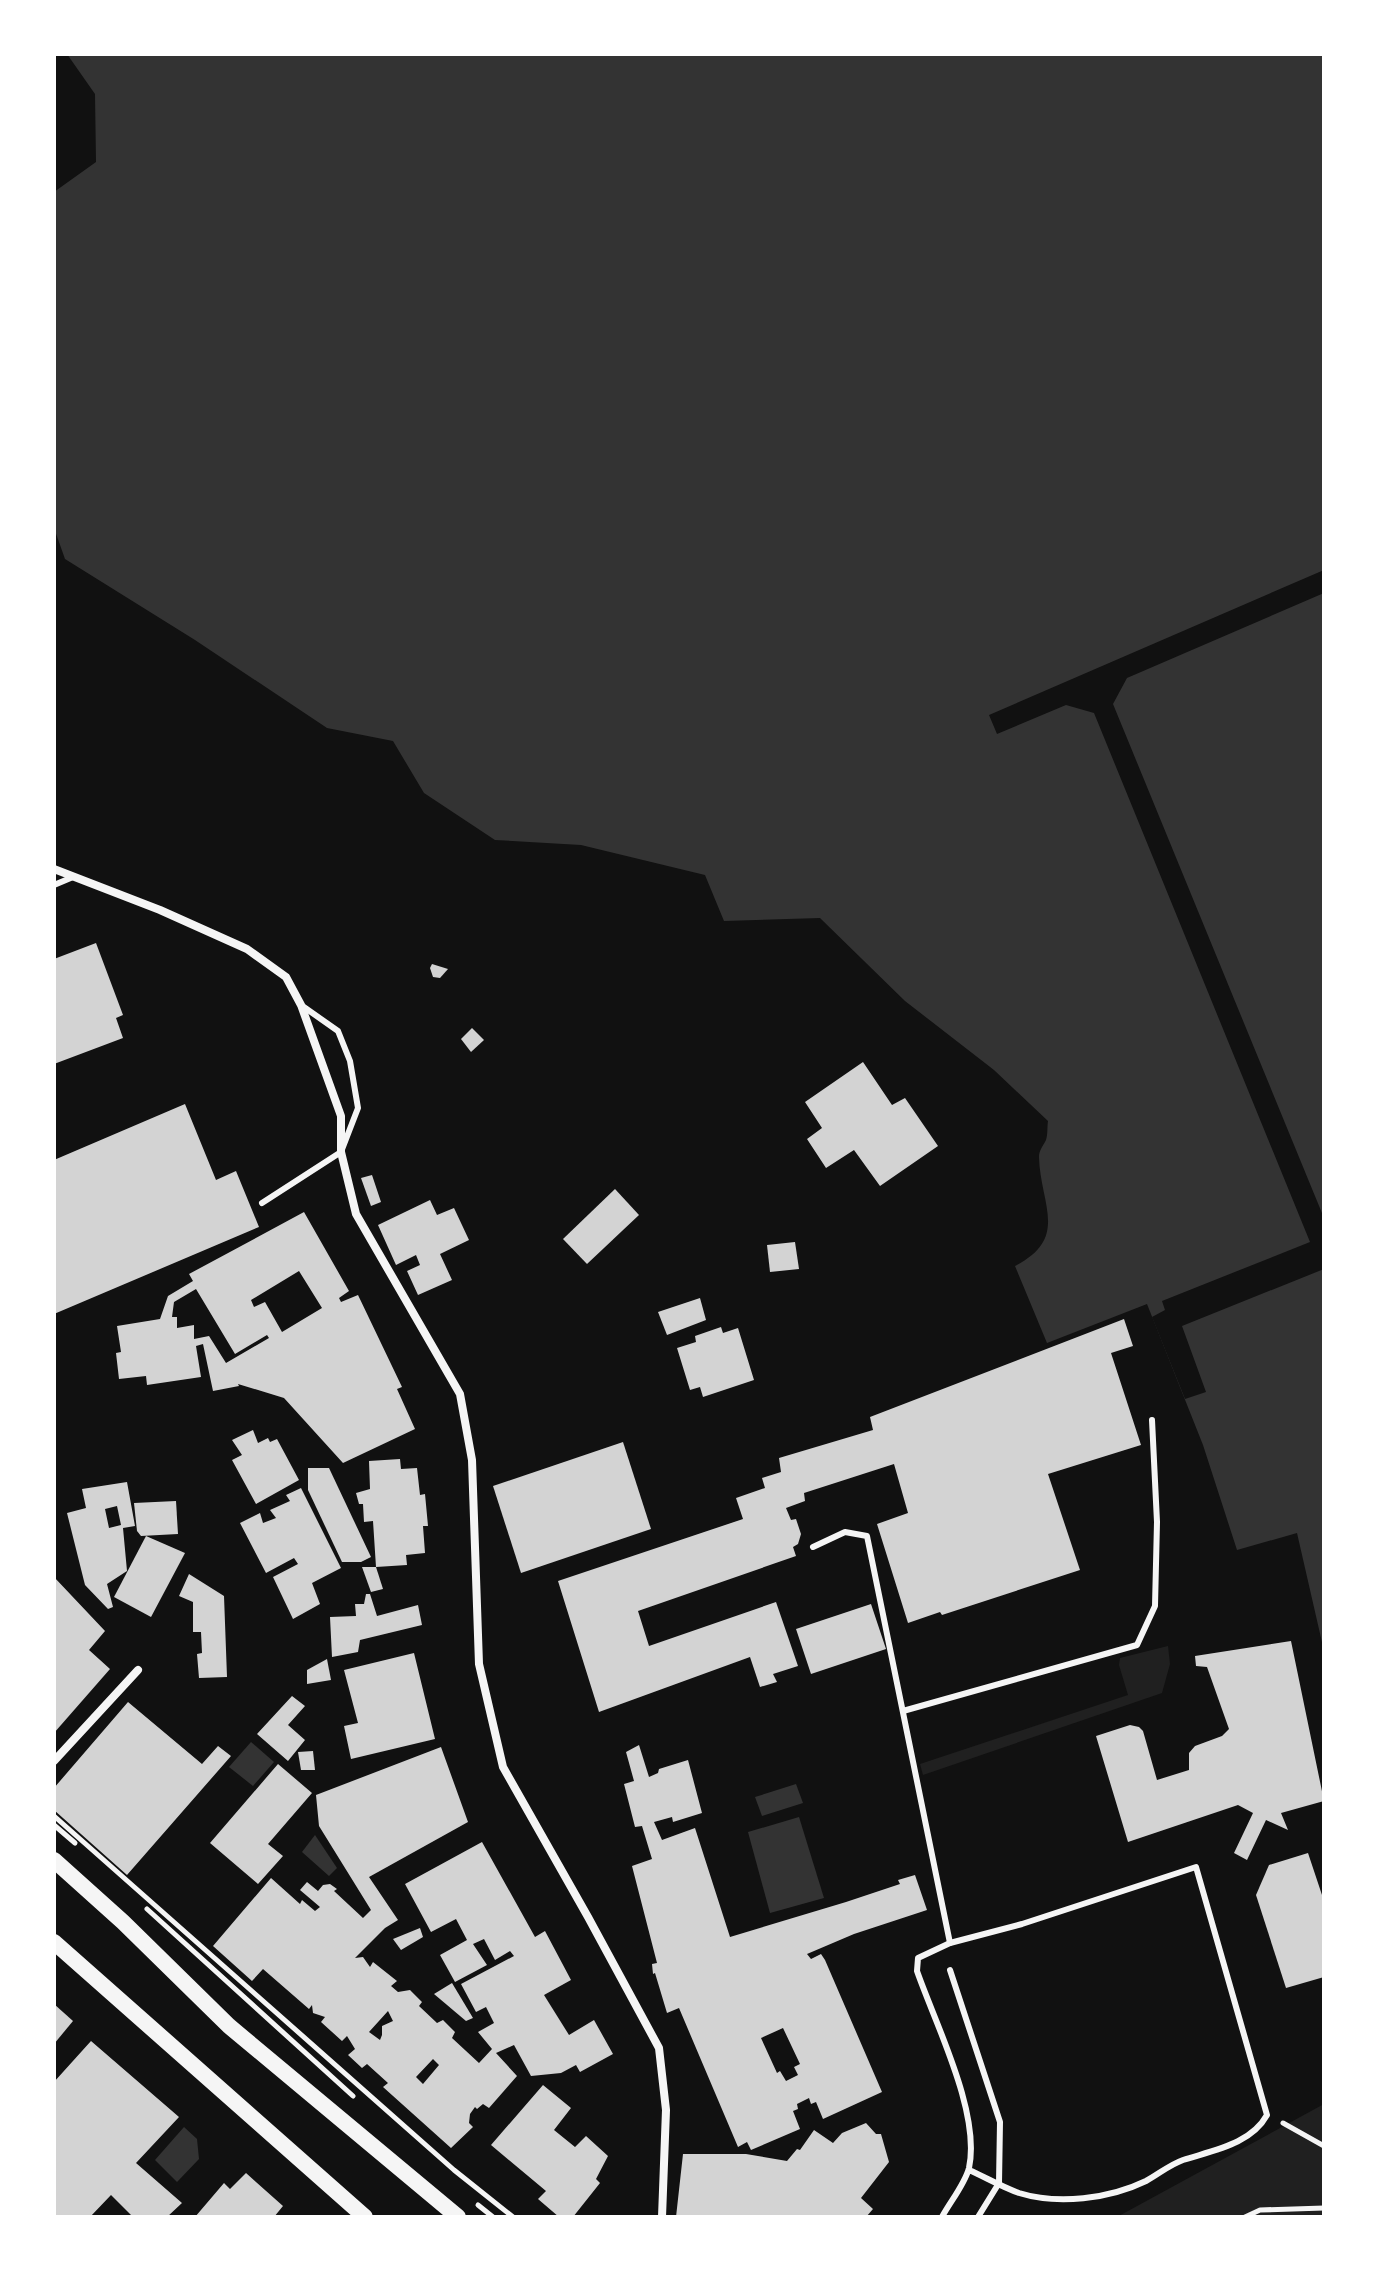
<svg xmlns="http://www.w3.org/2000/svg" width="1378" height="2271" viewBox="0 0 1378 2271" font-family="'Playfair Display',serif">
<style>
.green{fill:#202020}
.water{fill:#333}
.pier{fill:#111}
.building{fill:#d3d3d3;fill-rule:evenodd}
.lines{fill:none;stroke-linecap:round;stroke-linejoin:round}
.path{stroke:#f5f5f5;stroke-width:5}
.service{stroke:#f5f5f5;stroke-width:6}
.minor{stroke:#f5f5f5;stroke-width:8}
.secondary{stroke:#f5f5f5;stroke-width:16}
</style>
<rect width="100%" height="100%" fill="#111"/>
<g class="green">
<path d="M1168,1646L1170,1664L1162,1693L923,1775L920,1764L1128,1695L1119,1665L1120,1658Z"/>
<path d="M1324,2104V2217H1117Z"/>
</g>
<g class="water">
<path d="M67,54H1324V1651L1297,1533L1237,1550L1203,1445L1147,1304L1047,1343L1015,1266C1070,1238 1040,1204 1039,1157C1039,1150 1043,1146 1046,1140C1048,1134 1047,1127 1048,1121L994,1070L905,1001L820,918L724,921L705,875L581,845L495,840L424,793L393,741L327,728L195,640L65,559L54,528V192L96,162L95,94Z"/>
<path d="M251,1742L274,1762L253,1786L229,1767Z"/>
<path d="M796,1784L803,1803L762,1816L755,1797Z"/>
<path d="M799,1817L824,1898L770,1913L748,1832Z"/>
<path d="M315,1835L337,1868L329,1876L302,1852Z"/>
<path d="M184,2127L197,2139L199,2159L177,2182L155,2160Z"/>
</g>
<path class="pier" d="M1324,570V593L1127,678L1113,704L1324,1218V1269L1182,1326L1206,1392L1185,1399L1152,1317L1165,1310L1162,1301L1310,1242L1094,713L1066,705L997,734L989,715Z"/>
<g class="building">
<path d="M96,943L123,1015L116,1018L123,1038L54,1064V959Z"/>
<path d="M432,964L448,969L440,978L433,977L430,968Z"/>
<path d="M472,1028L484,1040L471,1052L461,1039Z"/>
<path d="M863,1062L892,1105L905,1098L938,1146L880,1186L854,1150L826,1168L807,1139L822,1128L805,1102Z"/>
<path d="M185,1104L216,1180L236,1171L259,1227L54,1314V1160Z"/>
<path d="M372,1175L381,1202L371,1206L361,1178Z"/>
<path d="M615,1189L639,1215L587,1264L563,1239Z"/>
<path d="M430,1200L437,1215L454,1208L469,1240L440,1254L452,1280L418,1295L407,1271L420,1265L416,1255L396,1265L378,1225Z"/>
<path d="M304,1212L349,1291L339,1298L341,1302L358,1295L402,1387L397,1389L415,1429L343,1463L284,1398L238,1384L239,1386L213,1391L203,1344L196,1346L201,1377L147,1385L146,1376L119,1379L116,1353L121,1352L117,1326L160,1319L168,1296L193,1281L189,1274ZM299,1271L322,1308L282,1332L265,1302L254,1307L251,1300ZM196,1289L235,1354L267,1335L269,1338L226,1363L209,1336L194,1339V1325L177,1328V1317H172L174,1302Z"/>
<path d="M795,1242L799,1269L770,1272L767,1245Z"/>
<path d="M700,1298L706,1320L667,1335L658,1312Z"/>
<path d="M1124,1319L1133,1346L1111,1353L1141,1445L1048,1474L1080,1570L942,1615L940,1612L908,1623L877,1524L908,1513L894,1464L804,1493L805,1501L786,1508L791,1520L796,1519L801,1534L798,1544L793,1547L796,1556L638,1611L649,1646L776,1602L798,1666L773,1674L777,1682L760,1687L750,1657L599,1712L558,1581L743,1519L736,1498L765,1488L762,1478L781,1472L779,1458L873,1430L870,1417Z"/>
<path d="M721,1327L723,1333L738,1328L754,1380L703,1397L700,1387L690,1390L677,1348L696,1342L695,1336Z"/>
<path d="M253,1430L258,1443L268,1438L270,1442L277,1439L299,1480L256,1504L232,1460L242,1455L232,1440Z"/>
<path d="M623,1442L651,1529L521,1573L493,1486Z"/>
<path d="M400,1459L401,1469L417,1468L420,1495L425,1494L428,1526H423L425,1553L406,1555L407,1565L376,1567L373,1521L364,1522L363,1504H359L356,1493L370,1489L369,1461Z"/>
<path d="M308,1468H329L371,1557L361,1562H342L308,1490Z"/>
<path d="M127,1482L135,1526L123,1528L127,1571L107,1584L113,1607L108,1609L85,1585L67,1513L86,1508L82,1489ZM117,1506L121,1525L109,1528L105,1509Z"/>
<path d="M301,1488L341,1568L312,1583L320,1604L293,1619L273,1577L298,1564L294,1558L266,1573L240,1523L260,1513L263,1523L276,1518L270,1510L290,1501L286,1495Z"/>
<path d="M176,1501L178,1534L141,1536L137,1531L134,1503Z"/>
<path d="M146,1536L185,1553L151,1617L114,1597Z"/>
<path d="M362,1567H376L383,1589L371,1592Z"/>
<path d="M189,1574L224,1596L227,1677L199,1678L197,1654L202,1653L201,1632H193V1602L179,1596Z"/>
<path d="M54,1577L105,1631L89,1650L110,1669L54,1733Z"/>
<path d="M366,1594H370L377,1616L418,1605L422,1625L360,1640L358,1652L332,1657L330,1617L356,1616L355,1604H364Z"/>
<path d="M871,1604L886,1649L811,1674L796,1629Z"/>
<path d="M1291,1641L1324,1801L1281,1813L1288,1830L1266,1820L1247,1860L1234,1853L1253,1813L1238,1805L1128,1842L1096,1736L1130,1725L1139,1727L1143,1731L1157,1780L1189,1770V1753L1195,1746L1222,1736L1229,1729L1207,1667L1196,1666L1195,1656Z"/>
<path d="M414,1653L435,1739L351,1759L344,1726L358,1723L344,1670Z"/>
<path d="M327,1659L331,1680L307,1684V1670Z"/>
<path d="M292,1696L305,1706L288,1725L305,1740L288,1761L257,1734Z"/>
<path d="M128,1702L202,1764L218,1746L231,1756L127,1875L54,1810V1788Z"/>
<path d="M639,1745L649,1777L658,1773L659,1769L688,1760L702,1813L673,1822L672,1817L654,1822L662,1840L695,1828L730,1937L846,1902L900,1884L898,1880L915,1875L927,1910L854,1934L807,1954L811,1959L821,1954L825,1960L882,2092L823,2119L816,2102L811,2104L809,2098L797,2104L798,2109L793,2111L800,2129L751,2150L747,2142L738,2147L679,2008L667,2013L655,1973L653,1974L652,1964L657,1963L632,1866L652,1859L642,1826L635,1827L624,1784L634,1781L626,1752ZM783,2028L800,2064L794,2067L798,2075L786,2081L780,2071L777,2073L761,2038Z"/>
<path d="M441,1747L468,1822L369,1877L398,1920L385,1928L355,1958L363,1957L370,1967L373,1962L397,1981L391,1986L398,1992L410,1990L422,2002L419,2006L437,2023L443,2020L455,2032L452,2038L479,2063L492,2049L478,2032L494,2023L486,2007L476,2012L461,1984L514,1956L510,1951L495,1960L484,1939L473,1944L487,1965L455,1982L440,1955L467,1940L456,1919L431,1932L405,1884L482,1842L535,1937L545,1931L571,1980L544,1995L569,2035L594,2020L613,2054L580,2072L576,2065L561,2073L531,2076L514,2045L496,2053L517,2076L489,2108L483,2104L477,2109L475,2107L470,2114L469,2123L473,2127L451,2148L383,2087L388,2083L367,2064L362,2068L348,2055L355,2049L347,2036L342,2041L321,2022L325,2017L313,2013L312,2005L309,2009L263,1969L252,1981L213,1946L271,1878L300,1904L302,1900L315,1911L320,1907L300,1890L307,1882L318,1891L323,1885L330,1884L337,1889L334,1891L363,1918L371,1910L319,1826L316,1795ZM388,2011L393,2021L382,2026V2035L380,2040L369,2032ZM433,2059L439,2065L423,2084L416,2077Z"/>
<path d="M313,1751L315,1770H301L298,1752Z"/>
<path d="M278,1764L312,1793L268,1844L283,1856L258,1884L210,1843Z"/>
<path d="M1308,1853L1324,1901V1977L1286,1988L1256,1895L1269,1865Z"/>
<path d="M420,1928L423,1937L401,1950L393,1939Z"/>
<path d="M452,1983L473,2018L466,2021L434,1994Z"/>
<path d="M54,2004L73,2021L54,2044Z"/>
<path d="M91,2041L179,2117L136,2163L182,2203L167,2217H133L111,2195L90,2217H54V2082Z"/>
<path d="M543,2085L571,2108L554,2130L575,2147L586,2136L608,2156L596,2179L600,2183L573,2217H559L538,2199L546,2191L491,2145Z"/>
<path d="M866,2123L876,2134H881L889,2162L861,2198L873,2209L866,2217H676L683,2154H746L787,2161L797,2149L800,2150L814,2130L833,2143L842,2133Z"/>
<path d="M246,2173L283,2206L274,2217H195L224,2183L230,2189Z"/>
</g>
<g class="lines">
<g class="path">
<path d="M54,1816L454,2170L513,2217"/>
<path d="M54,1825L75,1843"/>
<path d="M147,1909L353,2096"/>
<path d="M1283,2123L1324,2146"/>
<path d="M478,2205L493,2217"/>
<path d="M1245,2217L1260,2210L1324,2208"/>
</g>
<g class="service">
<path d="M54,885L73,877"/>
<path d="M262,1203L341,1152L358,1108L350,1061L338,1031L301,1005"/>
<path d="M813,1547L845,1532L867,1536L950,1943"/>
<path d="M903,1711L1137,1645L1155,1606L1157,1522L1152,1420"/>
<path d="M950,1970L1000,2122L999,2183"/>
<path d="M942,2217C950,2202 965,2184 969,2168C981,2113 935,2023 917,1971L918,1958L950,1943L1022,1924L1196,1867L1267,2115C1251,2144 1214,2150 1183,2160C1169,2165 1159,2174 1146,2181C1109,2199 1058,2205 1019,2193C1002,2187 985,2177 969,2170"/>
<path d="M978,2217L999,2183"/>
</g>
<g class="minor">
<path d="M54,869L160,910L247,949L286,977L301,1005L341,1116V1152L356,1214L460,1394L472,1460L479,1664L503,1767L588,1917L659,2048L666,2110L662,2217"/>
<path d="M54,1761L138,1670"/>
</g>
<g class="secondary">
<path d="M54,1860L123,1922L229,2026L458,2217"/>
<path d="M54,1942L365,2217"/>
</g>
</g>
<rect width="1378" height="2271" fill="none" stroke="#ffffff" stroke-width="112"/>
</svg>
